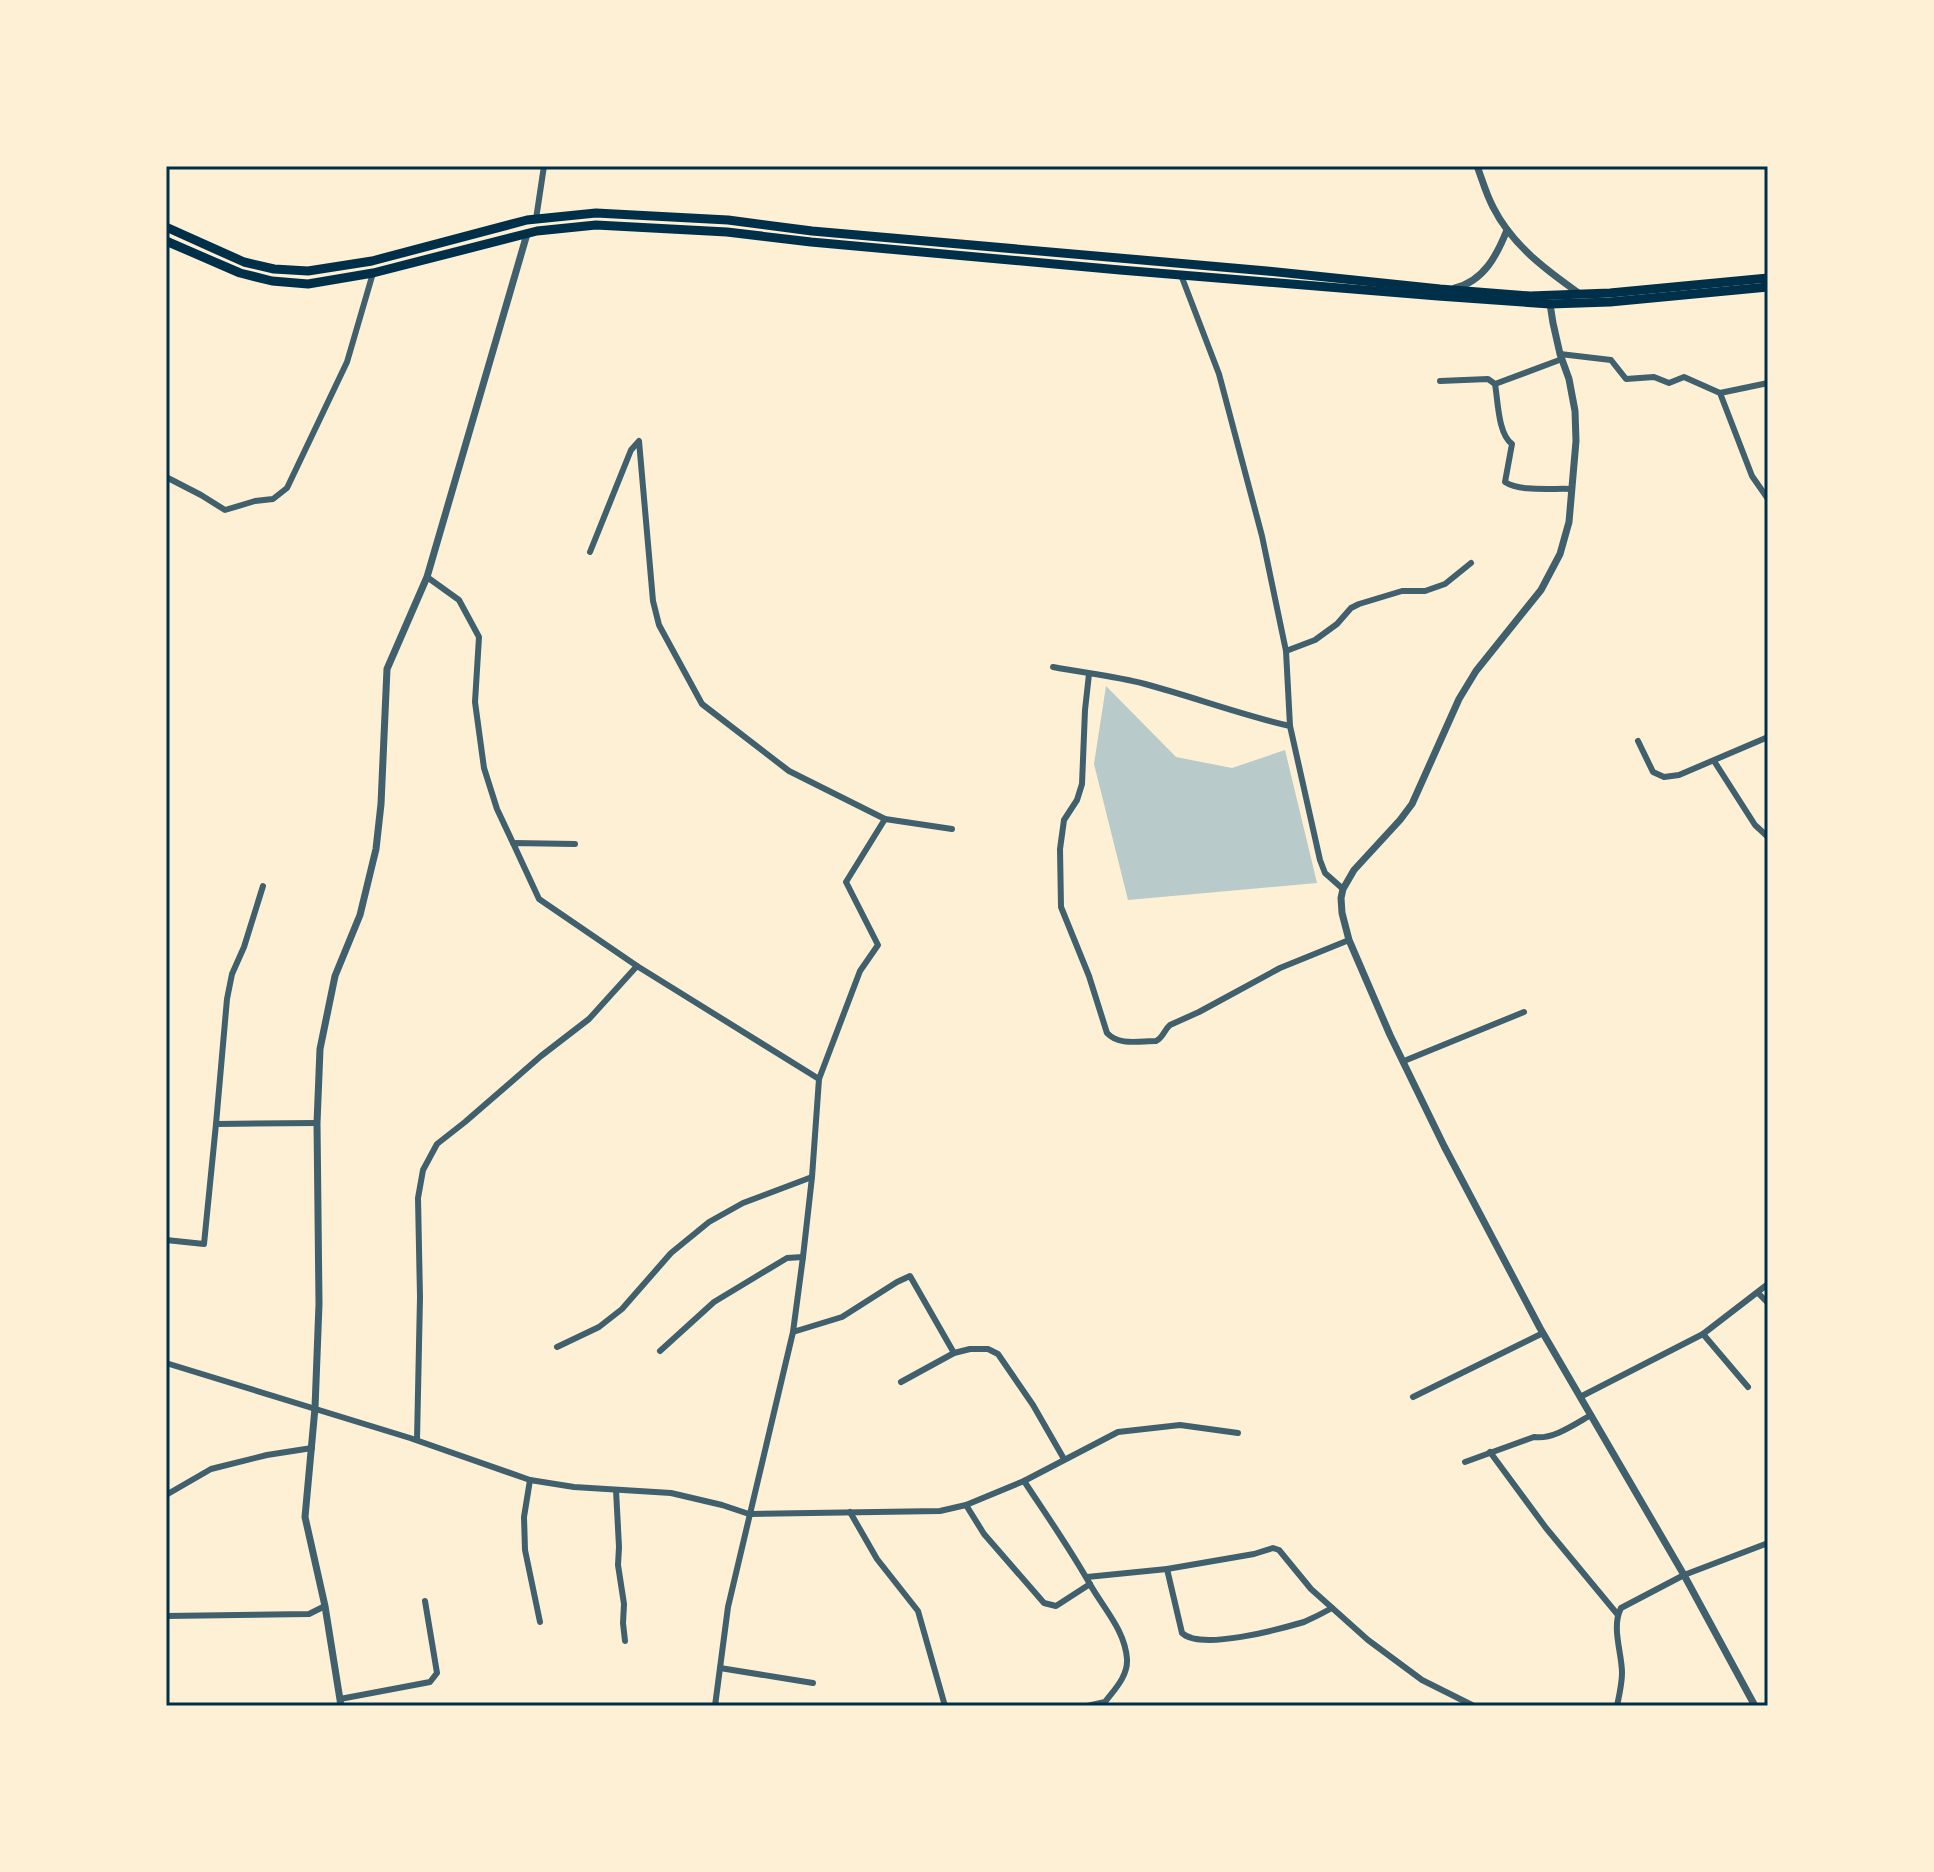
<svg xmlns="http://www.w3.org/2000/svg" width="1934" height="1872" viewBox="0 0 1934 1872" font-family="Cabin,sans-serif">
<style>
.green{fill:#b9caca}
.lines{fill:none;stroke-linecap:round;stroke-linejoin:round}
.minor{stroke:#3f606c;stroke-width:6}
.tertiary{stroke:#3f606c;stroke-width:7}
.primary{stroke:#003049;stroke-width:9}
.neatline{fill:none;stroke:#003049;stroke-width:3}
</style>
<rect width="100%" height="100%" fill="#fdf0d5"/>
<path class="green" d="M1106,686L1176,757L1232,768L1285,750L1317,883L1128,900L1094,764Z"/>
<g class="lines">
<g class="minor">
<path d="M536,219L544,166"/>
<path d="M1181,275L1219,374L1262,536L1286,651L1290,726"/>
<path d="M1560,354L1611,360L1626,379L1654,377L1669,383L1684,377L1720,393L1752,476L1768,499"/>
<path d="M1440,381L1488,379L1495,384L1562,359"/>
<path d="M1495,384C1498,401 1498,434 1512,444L1505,482C1520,492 1553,488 1572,489"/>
<path d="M1720,393L1768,383"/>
<path d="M166,477L201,495L225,510L255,501L273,499L287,488L347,362L373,273"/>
<path d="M590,552L631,450L639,441L653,601L659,625L702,704L789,771L885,819L952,829"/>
<path d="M427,577L459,600L479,637L475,702L484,768L497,809L513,843"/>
<path d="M1286,651L1315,640L1337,624L1351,608L1359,604L1402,591H1425L1445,584L1471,563"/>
<path d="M1053,667C1084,673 1115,676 1145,684C1194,697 1241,715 1290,726L1320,860L1325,873L1343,889"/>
<path d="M1089,674L1085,710L1082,784L1077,800L1064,820L1060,849L1061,907L1089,976L1107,1033C1119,1046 1139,1041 1156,1041C1163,1038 1164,1030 1170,1025L1199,1012L1280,968L1349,940"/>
<path d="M1638,741L1653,772L1664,777L1679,775L1768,737"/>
<path d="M1714,761L1755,825L1768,837"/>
<path d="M575,844L513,843L539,899L637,966L819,1079"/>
<path d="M1404,1061L1524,1012"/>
<path d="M216,1124L227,999L232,974L244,947L263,886"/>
<path d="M166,1240L204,1244L216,1124L317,1123"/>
<path d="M1758,1293L1768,1303"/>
<path d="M793,1332L842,1317L897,1282L910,1276L954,1353"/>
<path d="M1703,1334L1748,1387"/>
<path d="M557,1347L599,1327L622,1309L671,1253L709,1222L743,1203L812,1177"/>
<path d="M660,1351L714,1302L787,1258L803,1257"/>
<path d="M166,1363L410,1438L530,1480L574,1487L671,1493L722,1505L749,1514L940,1511L966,1505L1024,1481L1118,1432L1180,1425L1238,1433"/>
<path d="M901,1382L954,1353L970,1349H988L998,1354L1033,1405L1064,1459"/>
<path d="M1413,1397L1543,1333"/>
<path d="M1580,1397L1703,1334L1768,1284"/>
<path d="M417,1440L420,1297L418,1198L423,1170L437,1144L465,1122L541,1056L589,1019L637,966"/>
<path d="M1490,1452L1546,1528L1618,1615"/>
<path d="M1465,1462L1534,1437C1553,1440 1575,1424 1591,1415"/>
<path d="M530,1480L524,1517L525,1550L540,1622"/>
<path d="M1024,1481C1047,1516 1071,1550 1091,1586C1105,1610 1125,1631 1127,1659C1128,1676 1115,1689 1105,1702L1087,1706"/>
<path d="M616,1490L619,1547L618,1565L624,1604L623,1623L625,1641"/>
<path d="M166,1495L211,1469L267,1455L312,1448"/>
<path d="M966,1505L984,1534L1044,1603L1056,1606L1090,1584"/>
<path d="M850,1512L877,1559L918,1611L945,1706"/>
<path d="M1167,1569L1182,1633C1201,1651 1280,1629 1304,1622C1313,1618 1323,1613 1332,1608"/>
<path d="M1087,1577L1167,1569L1254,1554L1273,1548L1279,1550L1311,1589L1368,1640L1422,1680L1474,1706"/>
<path d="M166,1616L309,1614L325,1606"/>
<path d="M720,1668L813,1683"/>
<path d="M340,1699L430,1682L437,1673L425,1601"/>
<path d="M715,1706L728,1607L793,1332L803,1257L812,1177L819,1079L860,971L878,945L846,882L885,819"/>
<path d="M1617,1706C1619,1696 1622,1684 1622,1673C1622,1653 1611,1627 1621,1608L1684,1575L1768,1543"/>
</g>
<g class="tertiary">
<path d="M1477,166C1482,179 1486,194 1493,207C1512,245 1546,270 1580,294"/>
<path d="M1455,288C1484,281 1497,255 1507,230"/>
<path d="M1550,304L1553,323L1560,354L1569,379L1575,411L1576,441L1569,522L1560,554L1541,590L1476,671L1459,699L1412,804L1400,820L1354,870L1343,889L1341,898L1342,913L1349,940L1390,1035L1444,1146L1540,1328L1684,1575L1755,1706"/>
<path d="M341,1706L325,1606L305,1517L315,1408L319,1304L317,1123L320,1049L335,976L360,915L376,849L381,804L387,669L427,577L527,234"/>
</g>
<g class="primary">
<path d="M166,227L244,262L274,269L308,271L372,261L527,220L596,213L728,220L812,231L1267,271L1440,289L1530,296L1610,293L1768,278"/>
<path d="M166,241L240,273L272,281L308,284L373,273L537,231L596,225L727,232L811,242L1120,270L1438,296L1550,304L1610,302L1768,287"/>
</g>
</g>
<rect width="1934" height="1872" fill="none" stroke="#fdf0d5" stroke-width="336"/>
<rect x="168" y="168" width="1598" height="1536" class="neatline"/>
</svg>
